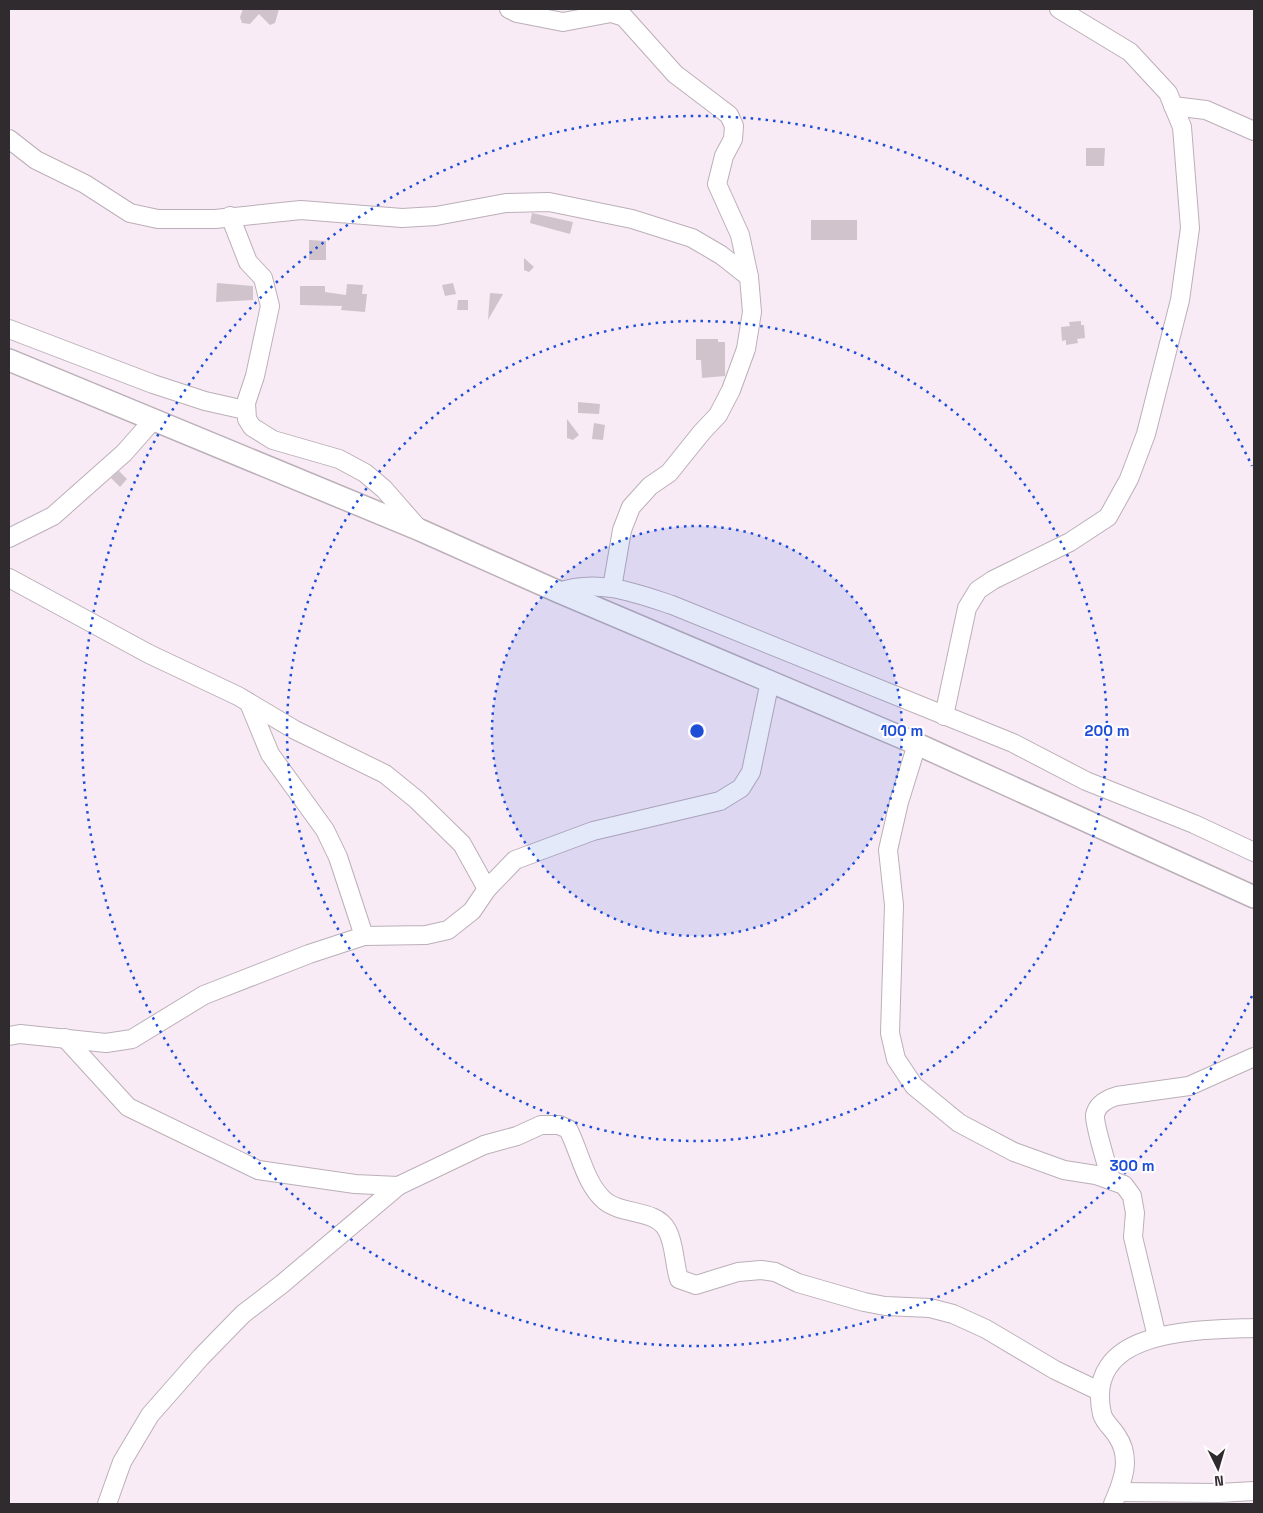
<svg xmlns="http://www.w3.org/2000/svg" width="1263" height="1513" viewBox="0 0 1263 1513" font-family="'Space Grotesk',sans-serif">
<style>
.building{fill:#d0c3cc}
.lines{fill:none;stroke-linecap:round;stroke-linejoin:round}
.minor-casing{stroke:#bbafb8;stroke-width:20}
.major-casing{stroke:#bbafb8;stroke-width:24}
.minor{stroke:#fff;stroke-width:18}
.major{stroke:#fff;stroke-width:21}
.ring{fill:none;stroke:#1d4ed8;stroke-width:2.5;stroke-dasharray:2.5 5}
.centre{fill:#1d4ed8;stroke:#fffcfe;stroke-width:2.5}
.ring-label{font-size:15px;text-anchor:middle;font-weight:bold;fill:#1d4ed8;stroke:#fffcfe;stroke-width:4.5;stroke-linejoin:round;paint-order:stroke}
</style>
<rect width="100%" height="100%" fill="#f8ebf5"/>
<g class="building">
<path d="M243,9H279L275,23L270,25L259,14L250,24L242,23L240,17Z"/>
<path d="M1086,148H1105L1104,166H1086Z"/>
<path d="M532,213L573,222L570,234L530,223Z"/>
<rect x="811" y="220" width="46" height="20"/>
<path d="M309,240L326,241V260H309Z"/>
<path d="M524,258L534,267L529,272L524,270Z"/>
<path d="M217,283L253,286V300L216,302Z"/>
<path d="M453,283L456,294L445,296L442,285Z"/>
<path d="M347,284L363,285L362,294H367L365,312L341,310L342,306L300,305V286H325V292L346,295Z"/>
<path d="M490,293L503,294L488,320Z"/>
<path d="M458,300H468V310H457Z"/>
<path d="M1081,321V325H1084L1085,338L1077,339L1078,343L1066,345V340L1062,341L1061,327L1070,326L1069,322Z"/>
<path d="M696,339H718V342H725V376L702,378L701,360H696Z"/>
<path d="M578,402L600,404L599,414L578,413Z"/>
<path d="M567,419L579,435L573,440L567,438Z"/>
<path d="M594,423L605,425L603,440L592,439Z"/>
<path d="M119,471L127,479L120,487L111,478Z"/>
</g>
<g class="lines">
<g class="minor-casing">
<g id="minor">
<path d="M509,9L517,13L563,22L611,13L624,17L675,74L729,115L734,126L733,139L724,156L717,184L740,235L749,277L752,312L746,349L731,390L718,415L702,432L669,473L650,486L631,507L622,530L612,588"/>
<path d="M1173,106L1206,110L1254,131"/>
<path d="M9,139L36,160L85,184L130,213L158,219H215L301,210L402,218L436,216L506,203L549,202L632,219L692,238L721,255L749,277"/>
<path d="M230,216L248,262L263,278L270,306L255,376L246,403L247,419L252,427L273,440L339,459L365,473L384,489L419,529"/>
<path d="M9,329L153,384L205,401L245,410"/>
<path d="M9,538L53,516L124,453L154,419"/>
<path d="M9,578L149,654L238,696L295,730L385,774L417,800L462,844L487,889"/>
<path d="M559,592C597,578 636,593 672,605L1013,743L1086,781L1194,824L1254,852"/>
<path d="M249,703L270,754L325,830L338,857L364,936"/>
<path d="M944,716L967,608L978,590L993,580L1070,542L1108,517L1129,479L1146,434L1180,300L1190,228L1182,127L1168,93L1130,52L1059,9"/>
<path d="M917,744L899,802L888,850L894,905L890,1033L896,1059L914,1086L959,1123L1014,1152L1064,1170L1096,1175L1124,1185L1132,1196L1135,1213L1133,1237L1157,1337"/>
<path d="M9,1036L20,1034L106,1043L132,1039L204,995L309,954L364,936L426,935L448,930L472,911L487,889L515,860L593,831L720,801L741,788L751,772L770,681"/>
<path d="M65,1038L128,1107L258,1170L355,1184L398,1186L484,1145L517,1136L541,1125H559L568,1129C580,1152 585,1184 605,1201C622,1215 656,1209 667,1230C675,1244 674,1264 679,1279L696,1285L738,1272L761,1270L775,1272L798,1283L864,1302L885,1306L930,1308L953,1314L986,1329L1055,1370L1099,1391"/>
<path d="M1111,1180C1108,1168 1094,1125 1095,1115C1097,1104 1107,1099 1117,1096L1189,1086L1254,1057"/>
<path d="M1119,1492L1219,1493L1254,1491"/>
<path d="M107,1504L122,1462L150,1415L201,1357L243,1314L282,1284L398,1186"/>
<path d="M1113,1504C1123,1481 1132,1458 1117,1436C1113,1429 1104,1422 1102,1414C1083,1328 1198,1330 1254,1328"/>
</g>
</g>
<g class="major-casing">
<path id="major" d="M9,360L420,530L559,592L917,744L1254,897"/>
</g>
<use href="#minor" class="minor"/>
<use href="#major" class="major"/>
</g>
<circle cx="697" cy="731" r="205" fill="#1d4ed8" fill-opacity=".12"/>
<g class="ring">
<circle cx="697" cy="731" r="205"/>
<circle cx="697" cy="731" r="410"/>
<path d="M1252 996A615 615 0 1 1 1252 466"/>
</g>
<circle cx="697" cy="731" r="8" class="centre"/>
<g class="ring-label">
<text x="902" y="736">100 m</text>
<text x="1107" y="736">200 m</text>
<text x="1132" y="1171">300 m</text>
</g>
<rect width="1263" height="1513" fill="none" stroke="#302b2e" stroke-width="20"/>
<g transform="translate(1218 1468) rotate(175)" stroke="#fffcfe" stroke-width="4" paint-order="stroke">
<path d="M0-4L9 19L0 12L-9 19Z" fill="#302b2e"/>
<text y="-8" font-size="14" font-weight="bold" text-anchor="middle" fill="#302b2e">N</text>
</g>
</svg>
